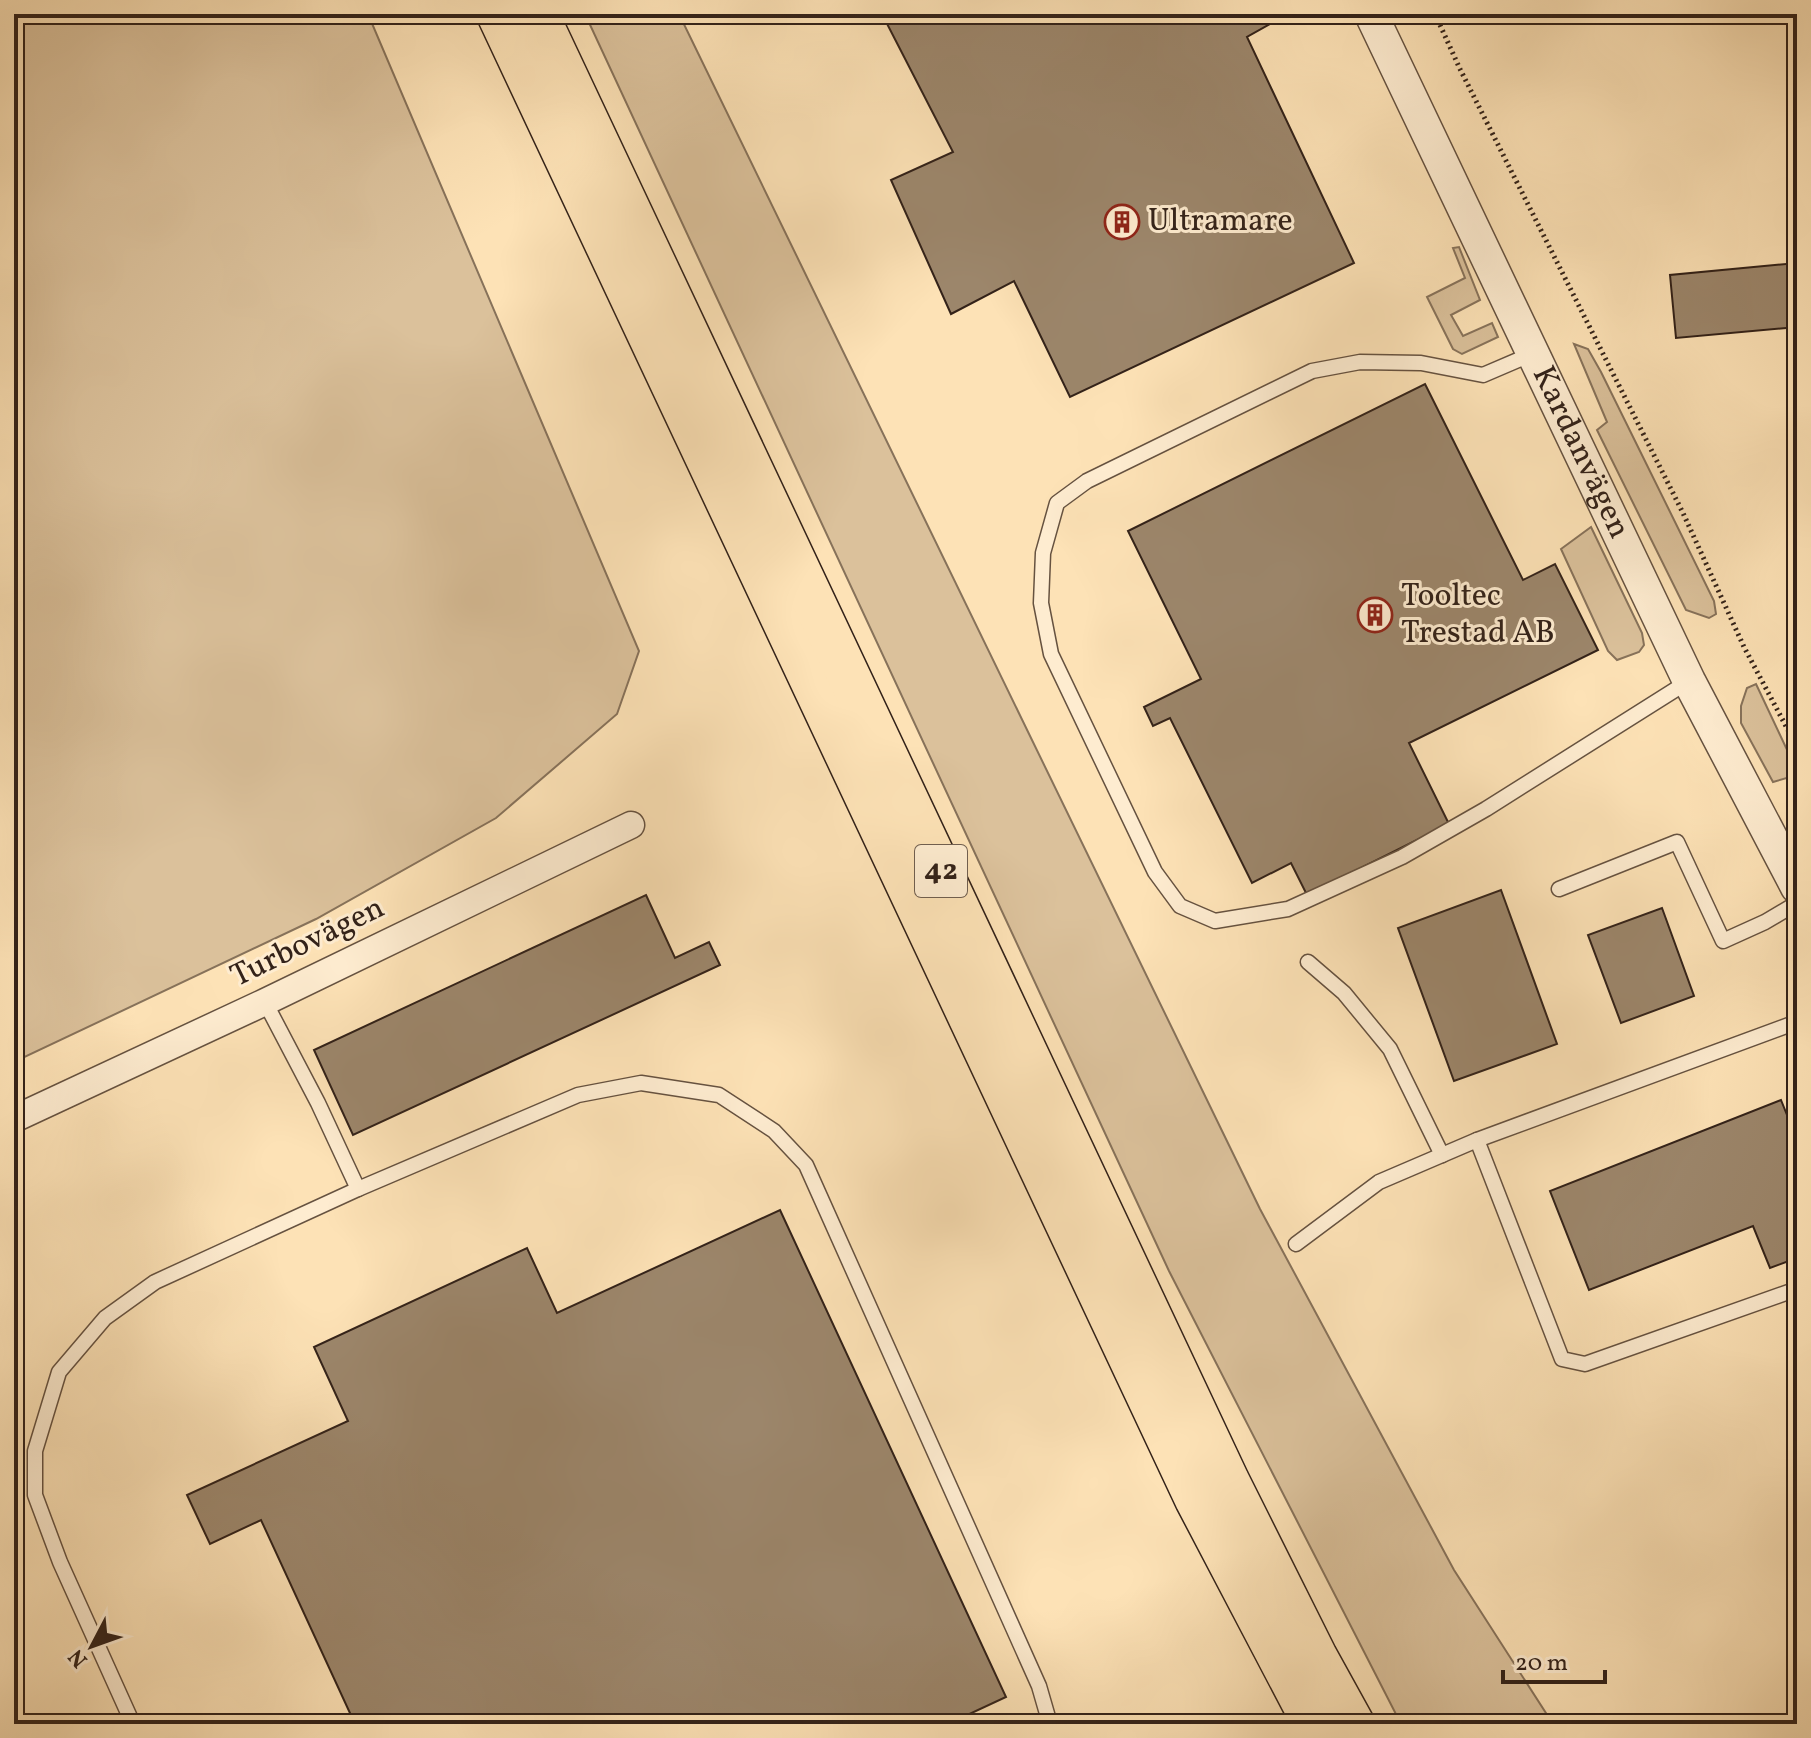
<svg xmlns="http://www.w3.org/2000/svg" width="1811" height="1738" viewBox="0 0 1811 1738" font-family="Vollkorn,serif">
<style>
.green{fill:#dbc19b;stroke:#87725a;stroke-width:2}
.building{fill:#9c866b;stroke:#332219;stroke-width:2}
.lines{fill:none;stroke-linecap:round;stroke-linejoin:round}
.service-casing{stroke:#665240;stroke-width:17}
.minor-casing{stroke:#665240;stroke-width:29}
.tertiary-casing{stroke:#665240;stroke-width:35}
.primary-casing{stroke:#332219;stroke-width:45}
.path{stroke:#332219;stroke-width:5;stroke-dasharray:2 4;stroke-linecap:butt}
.service{stroke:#feecd0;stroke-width:14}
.minor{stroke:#feecd0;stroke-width:26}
.tertiary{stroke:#feecd0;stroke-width:32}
.primary{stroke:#fde2b6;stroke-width:42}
.labels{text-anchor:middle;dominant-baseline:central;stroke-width:6;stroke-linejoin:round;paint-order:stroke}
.shield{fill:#feecd0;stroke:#705f50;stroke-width:2}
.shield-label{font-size:30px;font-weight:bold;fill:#332219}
.poi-label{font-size:32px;fill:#332219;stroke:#feecd0;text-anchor:start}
.street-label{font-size:32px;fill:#332219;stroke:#feecd0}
</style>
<rect width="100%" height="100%" fill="#fde2b6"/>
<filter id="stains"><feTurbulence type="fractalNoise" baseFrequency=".0025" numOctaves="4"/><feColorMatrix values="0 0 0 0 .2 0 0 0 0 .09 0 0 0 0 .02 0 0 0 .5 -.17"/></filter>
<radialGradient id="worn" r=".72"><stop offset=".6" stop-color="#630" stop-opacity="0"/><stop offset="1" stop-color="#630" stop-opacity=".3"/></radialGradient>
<g class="green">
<path d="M14,14H368L639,651L617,714L496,818L316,919L14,1062Z"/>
<path d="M585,14H679L1260,1209L1454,1570L1553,1724H1401L1169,1271Z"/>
<path d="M1459,247L1480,300L1451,315L1463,336L1492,323L1498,337L1462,354L1453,349L1427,297L1465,278L1453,248Z"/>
<path d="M1574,344L1588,349L1601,372L1714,601L1716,614L1709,618L1686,610L1597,430L1607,422Z"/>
<path d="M1591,527L1642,633L1644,645L1639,652L1617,660L1608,651L1561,549Z"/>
<path d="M1756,684L1797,771V775L1773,782L1741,723V706L1747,688Z"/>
</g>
<g class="building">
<path d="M882,14H1288L1247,37L1354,263L1070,397L1014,281L951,314L891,180L953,152Z"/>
<path d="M1797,263V327L1676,338L1670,275Z"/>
<path d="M1425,384L1523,580L1555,564L1598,650L1409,743L1449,824L1307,895L1291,863L1252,883L1170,718L1153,726L1144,707L1201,679L1128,531Z"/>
<path d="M1501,890L1557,1044L1454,1081L1398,928Z"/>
<path d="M646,895L675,958L709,942L720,965L353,1135L314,1050Z"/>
<path d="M1662,908L1694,996L1621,1023L1588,935Z"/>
<path d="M1781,1100L1797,1140V1258L1770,1268L1753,1226L1589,1290L1550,1191Z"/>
<path d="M780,1210L1006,1697L948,1724H355L261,1520L210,1544L187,1495L348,1421L314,1347L527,1248L557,1313Z"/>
</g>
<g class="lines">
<g class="service-casing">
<g id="service">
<path d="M1532,354L1483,375L1421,363L1360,362L1312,371L1087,481L1057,503L1043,553L1041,603L1051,654L1155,872L1180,906L1215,921L1288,909L1402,857L1486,809L1689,681"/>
<path d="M1559,889L1677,842L1723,941L1765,922L1797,903"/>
<path d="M1308,962L1344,993L1390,1049L1442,1155"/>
<path d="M265,1002L318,1103L358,1189"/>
<path d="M1477,1140L1562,1359L1585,1364L1797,1289"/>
<path d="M1296,1244L1379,1182L1477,1140L1797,1022"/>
<path d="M133,1724L60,1562L35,1495V1451L59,1372L105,1318L155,1282L358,1189L578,1095L641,1083L719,1095L774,1131L806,1165L1039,1686L1050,1724"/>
</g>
</g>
<g class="minor-casing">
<path id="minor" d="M14,1119L265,1002L631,825"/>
</g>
<g class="tertiary-casing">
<g id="tertiary">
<path id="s1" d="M1371,14L1689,681L1797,887"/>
</g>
</g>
<g class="primary-casing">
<g id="primary">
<path d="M498,14L1196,1499L1314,1724"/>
<path d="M537,14L1228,1481L1316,1657L1353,1724"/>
</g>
</g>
<path class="path" d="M1435,14L1460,69L1683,513L1744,647L1797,747"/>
<use href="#service" class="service"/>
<use href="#minor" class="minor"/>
<use href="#tertiary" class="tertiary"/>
<use href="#primary" class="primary"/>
</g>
<defs>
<g id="building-ring" transform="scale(1.8)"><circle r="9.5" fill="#feecd0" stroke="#8f2418" stroke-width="1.5"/><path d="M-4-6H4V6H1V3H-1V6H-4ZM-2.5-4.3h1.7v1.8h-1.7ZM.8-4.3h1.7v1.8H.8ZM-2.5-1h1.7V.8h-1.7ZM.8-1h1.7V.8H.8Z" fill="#8f2418"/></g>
</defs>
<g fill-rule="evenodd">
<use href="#building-ring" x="1122" y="222"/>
<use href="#building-ring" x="1375" y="615"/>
</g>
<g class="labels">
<rect class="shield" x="915" y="845" width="52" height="52" rx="6"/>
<g class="shield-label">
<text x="941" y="871">42</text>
</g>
<g class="poi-label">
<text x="1148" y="222">Ultramare</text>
<text x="1401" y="597">Tooltec<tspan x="1401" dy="37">Trestad AB</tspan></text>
</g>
<g class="street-label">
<text stroke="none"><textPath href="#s1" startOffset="486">Kardanvägen</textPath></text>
<text transform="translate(308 943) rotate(-26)">Turbovägen</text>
</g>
</g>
<rect width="1811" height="1738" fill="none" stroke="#fde2b6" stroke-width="48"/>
<rect x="16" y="16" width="1779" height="1706" fill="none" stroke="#332219" stroke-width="4"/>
<rect x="24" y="24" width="1763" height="1690" fill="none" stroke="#332219" stroke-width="2"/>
<g transform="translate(92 1646) rotate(229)" stroke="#feecd0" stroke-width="6" paint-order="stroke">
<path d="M0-6L14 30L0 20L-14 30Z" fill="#332219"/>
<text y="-12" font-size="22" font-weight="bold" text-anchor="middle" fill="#332219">N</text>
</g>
<path d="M1503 1670v12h102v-12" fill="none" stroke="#332219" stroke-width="4"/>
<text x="1515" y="1670" font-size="24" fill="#332219" stroke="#feecd0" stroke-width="6" paint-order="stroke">20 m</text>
<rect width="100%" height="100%" filter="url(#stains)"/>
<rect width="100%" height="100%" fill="url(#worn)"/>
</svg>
